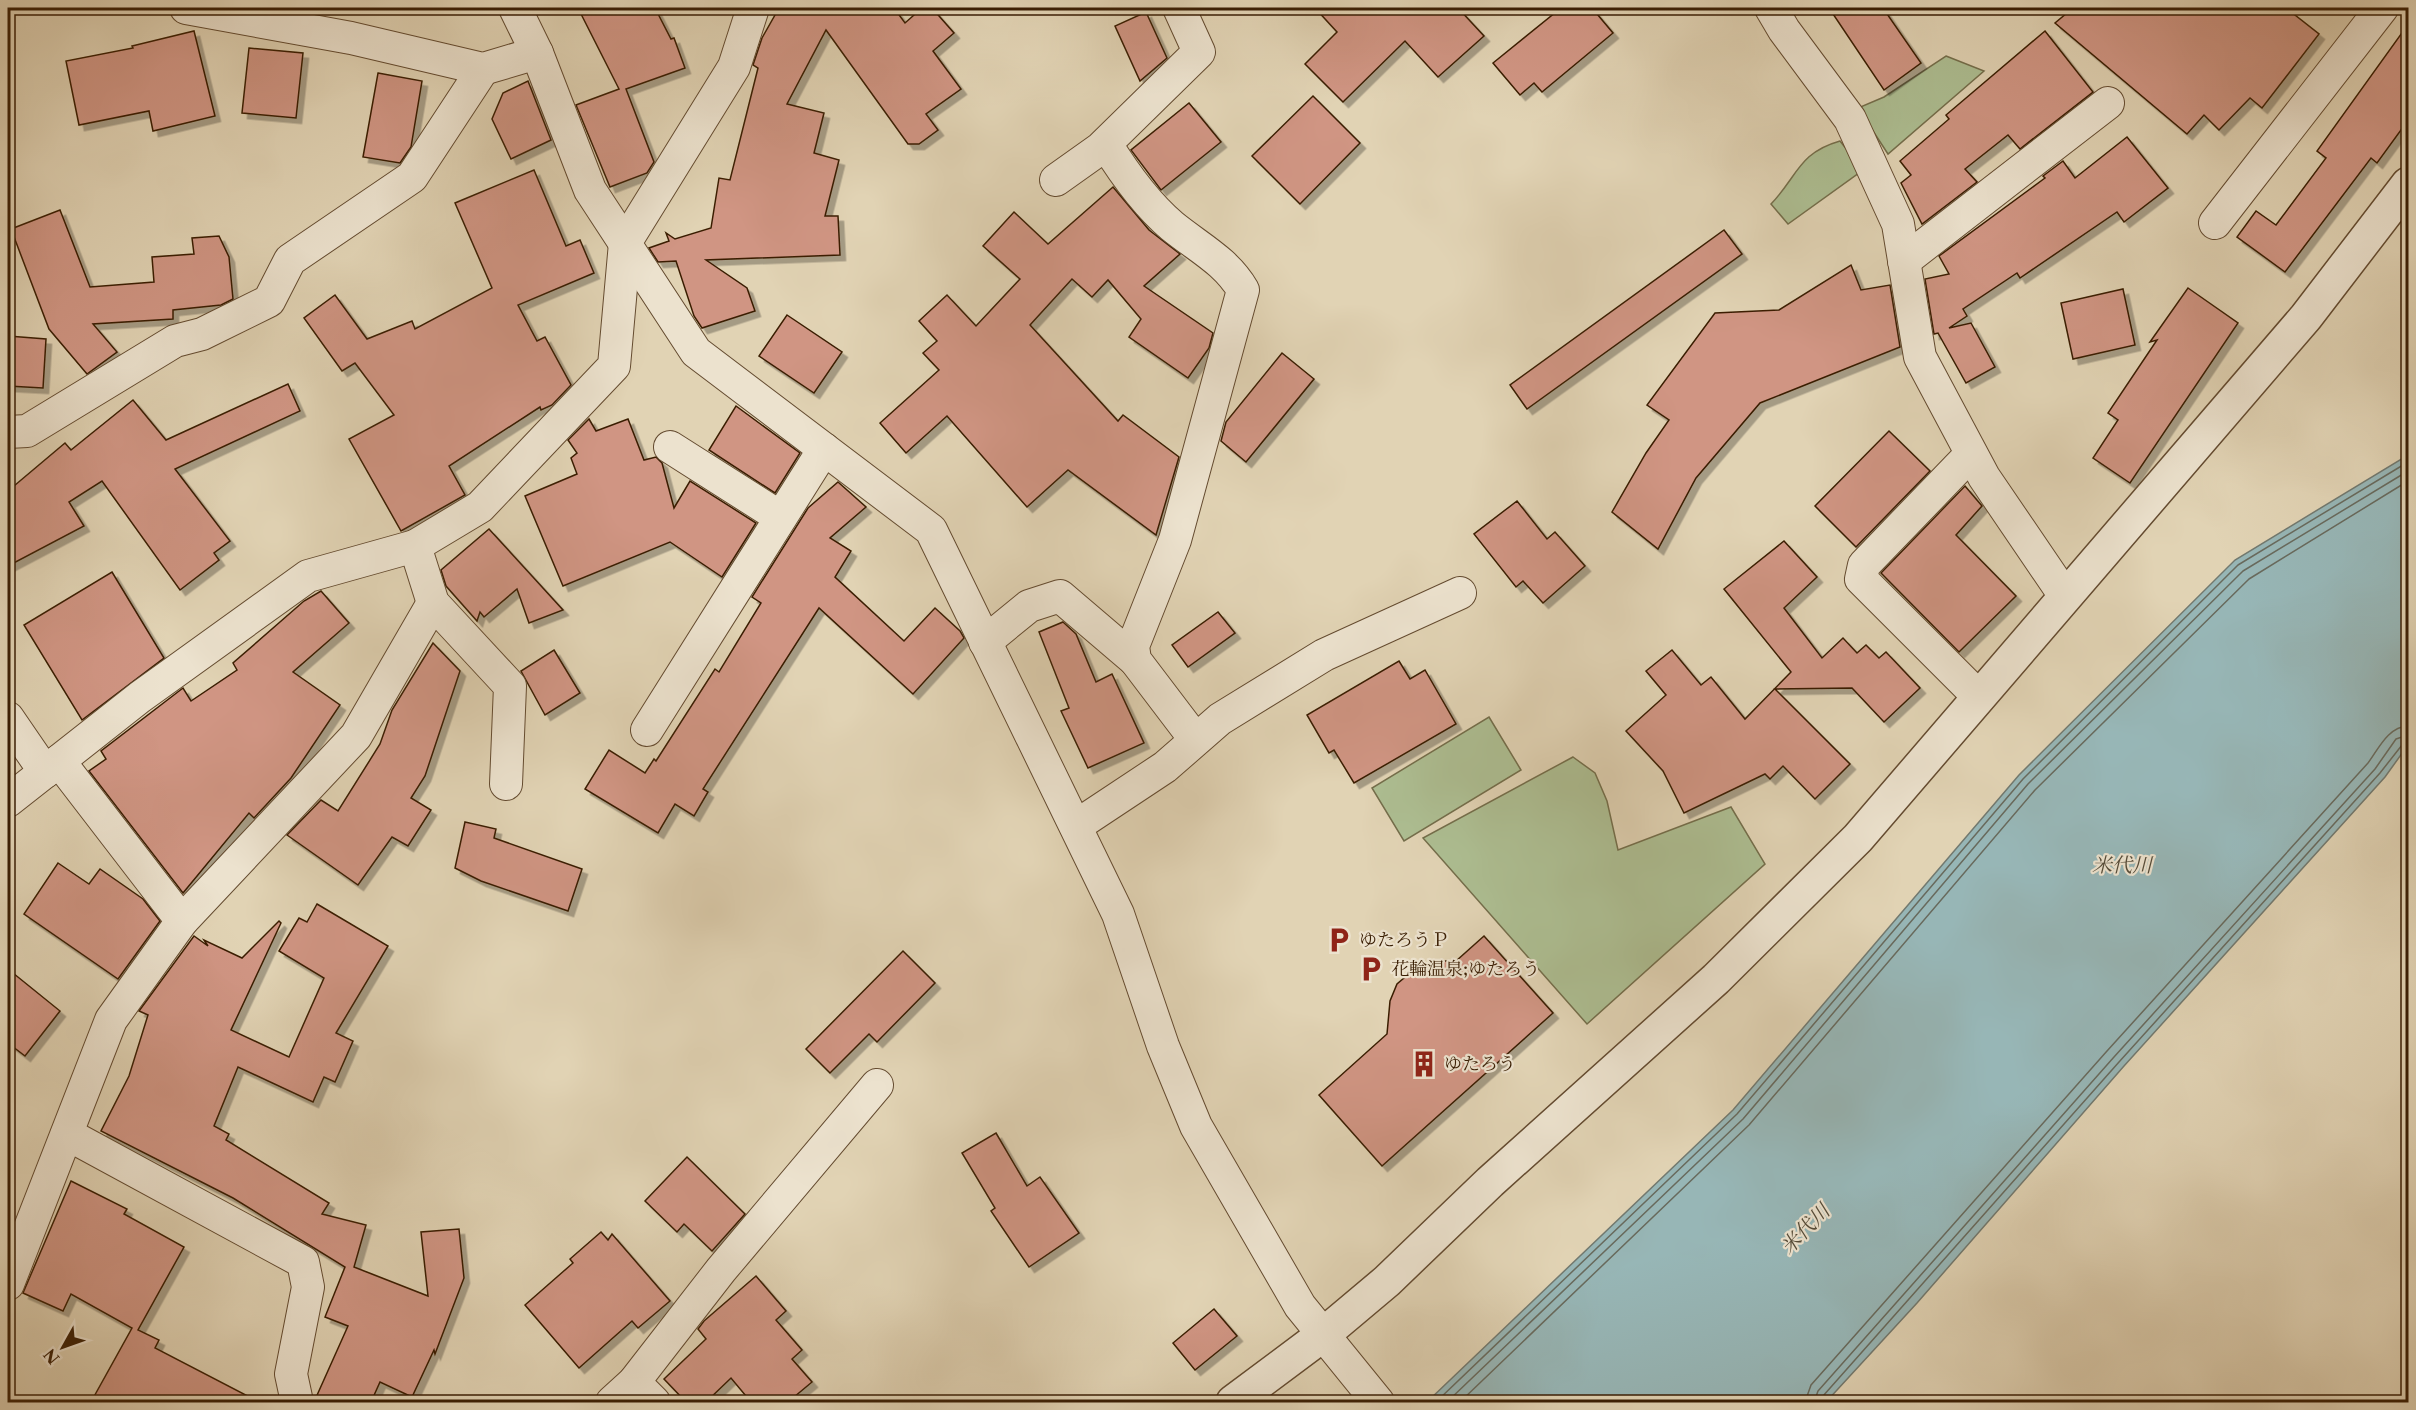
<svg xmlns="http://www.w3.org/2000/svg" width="2416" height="1410" viewBox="0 0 2416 1410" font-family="'Libre Caslon Text','Noto Serif JP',serif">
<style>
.green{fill:#adbe92;stroke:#746e4b;stroke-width:1.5}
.water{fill:#97b6b6;stroke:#72796f;stroke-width:1.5}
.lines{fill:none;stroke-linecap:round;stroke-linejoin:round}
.shore{stroke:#686a5d;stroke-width:1.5}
.building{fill:#d09583;stroke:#3a1e04;stroke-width:1.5;filter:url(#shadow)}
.minor-casing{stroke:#644b30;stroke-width:34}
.tertiary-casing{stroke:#644b30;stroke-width:36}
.minor{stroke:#ece2ce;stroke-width:32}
.tertiary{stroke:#ece2ce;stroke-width:33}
.labels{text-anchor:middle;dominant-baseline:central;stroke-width:4.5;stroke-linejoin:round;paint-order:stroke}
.poi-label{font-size:18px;fill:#3a1e04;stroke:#ece2ce;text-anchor:start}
.water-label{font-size:20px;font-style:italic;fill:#564c39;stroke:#ece2ce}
</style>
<defs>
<filter id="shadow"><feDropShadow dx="5.5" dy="5.5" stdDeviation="0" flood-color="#0004"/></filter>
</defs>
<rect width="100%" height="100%" fill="#e1d3b4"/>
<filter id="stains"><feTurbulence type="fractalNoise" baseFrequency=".00333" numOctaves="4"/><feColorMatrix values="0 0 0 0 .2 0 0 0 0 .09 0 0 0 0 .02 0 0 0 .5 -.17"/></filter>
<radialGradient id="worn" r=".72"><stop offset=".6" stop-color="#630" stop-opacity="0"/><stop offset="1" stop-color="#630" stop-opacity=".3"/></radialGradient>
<g class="green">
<path d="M1946,56L1984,71L1888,154L1858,108L1884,97Z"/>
<path d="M1840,141L1863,170L1788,224L1771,204C1798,176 1798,153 1840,141Z"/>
<path d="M1489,717L1521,770L1404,841L1372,788Z"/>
<path d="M1573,757L1595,773L1607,801L1618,850L1731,807L1765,864L1587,1024L1423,838Z"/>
</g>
<path class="water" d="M2408,455V745L2385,777L2124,1066L1917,1303L1826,1402H1427L1733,1110L2019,775L2235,560Z"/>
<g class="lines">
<g class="shore">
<path d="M1436,1402L1737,1114L2023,779L2238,565L2408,462"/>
<path d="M1447,1402L1743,1119L2028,784L2243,571L2408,471"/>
<path d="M1460,1402L1749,1125L2035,790L2249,579L2408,481"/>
<path d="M1805,1402L1811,1385L2107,1051L2368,763C2379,748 2388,727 2408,726"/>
<path d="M1814,1402L1818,1391L2114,1057L2375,769L2396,739L2408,735"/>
<path d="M1822,1402L1823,1396L2119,1062L2380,773L2402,745L2408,743"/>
</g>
</g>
<g class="building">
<path d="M578,8H655L671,39L674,38L685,68L626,89L654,162L647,173L610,187L576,105L619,89Z"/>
<path d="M779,8H894L905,23L922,8H932L954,33L933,51L961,89L926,114L938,130L919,144H908L826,30L787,104L824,113L814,153L839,160L825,216H838L840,255L706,260L747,288L755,311L702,328L694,316L676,261L658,262L649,248L669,241L666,233L675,239L711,228L719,178L730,180L758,68L753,65L762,38Z"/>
<path d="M1315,8H1458L1484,36L1438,77L1405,41L1343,102L1305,64L1337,32Z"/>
<path d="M1561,8H1592L1613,33L1542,92L1534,83L1520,95L1493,63Z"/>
<path d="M1829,8H1883L1921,63L1884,90Z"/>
<path d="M2073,8H2286L2319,34L2262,108L2250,98L2219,130L2204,115L2187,134L2055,23Z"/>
<path d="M1146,12L1167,58L1140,81L1115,26Z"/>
<path d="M2409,23V119L2377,163L2371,158L2285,272L2237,237L2256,211L2276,225L2326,158L2317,151Z"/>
<path d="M194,31L215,116L153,131L149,111L79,125L66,61L133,48L132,46Z"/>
<path d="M2045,31L2093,92L2020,149L2008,135L1965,169L1977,182L1922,224L1901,183L1911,175L1900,161L1949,119L1946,115Z"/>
<path d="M249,48L303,53L296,118L242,113Z"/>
<path d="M378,73L422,81L411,147L400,163L363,157Z"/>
<path d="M528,81L551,140L511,159L492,119L503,93Z"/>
<path d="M1313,96L1360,143L1300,204L1252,156Z"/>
<path d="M1189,103L1221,142L1161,190L1131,150Z"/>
<path d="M2127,137L2168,188L2124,222L2117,212L2020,278L2017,273L1963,309L1967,316L1949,328L1971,323L1995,367L1966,383L1938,333L1934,334L1925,279L1949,274L1939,256L2045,178L2043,176L2063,161L2075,178Z"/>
<path d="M534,170L566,246L580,240L594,273L518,305L537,341L545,337L571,385L552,405L541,410L540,407L449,466L465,495L401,531L349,439L394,415L355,363L342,371L304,318L335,295L367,339L412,321L415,329L492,288L455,203Z"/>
<path d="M1113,187L1149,230L1180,254L1144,286L1213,333L1209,348L1188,378L1129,337L1141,319L1108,280L1092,297L1072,279L1030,325L1118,421L1123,415L1179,457L1156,535L1068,470L1027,507L947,416L906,453L880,423L939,370L923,353L937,341L919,321L947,295L976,326L1020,279L983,246L1014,212L1048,244Z"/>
<path d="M60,210L90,287L154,282L152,257L194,254L192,238L219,236L229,257L233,299L221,305L173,310V319L93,324L117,352L87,374L49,329L11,229Z"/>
<path d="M1724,230L1742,254L1527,409L1510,385Z"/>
<path d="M1851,265L1861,290L1890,285L1900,347L1760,403L1696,478L1658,549L1612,512L1646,453L1669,420L1647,405L1715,313L1779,310Z"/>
<path d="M2188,288L2238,323L2130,483L2093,458L2118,420L2108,413L2157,340L2150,342Z"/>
<path d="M2123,289L2135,345L2073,359L2061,303Z"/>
<path d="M787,315L842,352L814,393L759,356Z"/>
<path d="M8,336L46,339L43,388L8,386Z"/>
<path d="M1282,353L1314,379L1246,462L1221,441L1226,422Z"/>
<path d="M288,384L300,411L175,469L230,541L214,553L219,560L180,590L102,481L69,502L84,526L8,566V491L65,443L71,450L133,400L166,440Z"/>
<path d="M736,406L800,453L775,493L709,450Z"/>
<path d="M589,419L596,431L628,419L644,460L656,457L662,463L674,508L690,481L756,523L722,577L670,542L563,586L525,496L577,474L571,458L577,453L568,440Z"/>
<path d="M1889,431L1930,471L1856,547L1815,506Z"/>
<path d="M838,482L866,507L830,538L851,551L835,577L904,641L935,608L960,631L964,638L913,694L819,608L703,789L708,792L694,816L675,804L658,833L585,789L609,750L645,773L654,759L656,761L715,669L719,672L761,603L752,597L808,508Z"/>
<path d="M1965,486L1982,506L1956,535L2016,596L1959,652L1881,573Z"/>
<path d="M1517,501L1547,539L1555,532L1585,566L1543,603L1523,581L1516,587L1474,534Z"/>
<path d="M489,529L532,576L563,610L529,623L517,589L484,617L480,612L477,621L446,586L441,570Z"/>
<path d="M1784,541L1817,577L1784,608L1822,658L1843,638L1857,653L1866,645L1879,658L1886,652L1920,688L1884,722L1852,688L1775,689L1850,764L1815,799L1783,766L1770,779L1765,774L1684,813L1663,771L1626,731L1666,695L1646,671L1672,650L1701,685L1711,677L1745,719L1791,672L1724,589Z"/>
<path d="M112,572L164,658L82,720L24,625Z"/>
<path d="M321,591L349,623L293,672L340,705L291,778L254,818L249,813L183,893L89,771L106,759L101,751L183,688L191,701L237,670L233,663L304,601Z"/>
<path d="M1218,612L1235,633L1188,667L1172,645Z"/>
<path d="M1063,622L1076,634L1096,682L1112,674L1144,743L1088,768L1061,711L1069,708L1039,632Z"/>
<path d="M433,643L460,671L425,776L411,798L431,810L408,846L392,837L358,885L287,835L321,800L338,811L380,744L392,710Z"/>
<path d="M554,650L580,693L545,715L521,671Z"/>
<path d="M1399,661L1410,679L1425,670L1456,724L1354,783L1334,750L1329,753L1307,715Z"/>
<path d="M465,822L496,829L494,838L582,869L568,911L481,881L455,868Z"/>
<path d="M58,863L89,884L100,869L143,899L160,921L118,979L24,914Z"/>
<path d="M317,904L388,946L336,1033L353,1041L335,1082L324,1077L313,1102L238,1067L214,1126L229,1134L226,1140L329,1203L322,1214L366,1225L354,1267L428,1296L421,1232L459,1229L464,1278L435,1354L434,1350L412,1397L380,1382L371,1402H314L348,1326L325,1317L345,1267L233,1198L101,1131L129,1076L148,1015L139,1011L194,936L208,946L204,940L242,958L279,921L281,923L231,1030L289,1057L324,978L279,951L299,918L307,922Z"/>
<path d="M1484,936L1553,1013L1382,1166L1319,1095L1387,1034L1390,1001L1397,984L1417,967L1438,961H1456Z"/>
<path d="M903,951L935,983L877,1042L869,1034L830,1073L806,1049Z"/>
<path d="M8,969L60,1011L25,1056L8,1043Z"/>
<path d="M996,1133L1027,1186L1040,1177L1079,1233L1029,1267L991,1211L995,1208L962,1153Z"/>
<path d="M687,1157L745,1214L712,1251L684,1224L677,1232L645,1201Z"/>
<path d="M71,1181L127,1209L124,1214L184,1247L138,1330L159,1340L155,1348L259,1402H91L132,1328L71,1294L63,1311L23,1293Z"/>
<path d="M601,1232L608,1240L612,1234L670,1301L638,1328L632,1321L579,1368L525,1305L573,1263L570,1259Z"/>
<path d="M756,1276L786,1311L776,1320L802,1350L792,1359L812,1382L788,1402H751L731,1378L706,1402H686L664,1379L706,1339L698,1329L704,1321Z"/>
<path d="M1214,1309L1237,1336L1195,1370L1173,1343Z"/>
</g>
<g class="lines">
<g class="minor-casing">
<g id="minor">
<path d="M186,8L351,38L483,69L537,53"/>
<path d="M515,8L537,53L590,190L696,352L931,530L1118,914L1163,1046L1196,1126L1300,1306L1378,1402"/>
<path d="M1771,8L1784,30L1850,119L1898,224L1920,357L1984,477L2065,596"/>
<path d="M1106,144C1124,173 1145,203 1172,226C1199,248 1226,261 1243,290L1175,540L1133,646L1135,660L1195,739"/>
<path d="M1056,180L1101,148L1199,52L1179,8"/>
<path d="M2215,223L2382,8"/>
<path d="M1904,261L2108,103"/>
<path d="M8,432L27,431L175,341L202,334L269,301L290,260L412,177L483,69"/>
<path d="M670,447L780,517"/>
<path d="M1971,454L1864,565L1861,579L1979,697"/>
<path d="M985,642L1029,606L1060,596L1135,660"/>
<path d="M8,718L45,772"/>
<path d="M647,730L824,449"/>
<path d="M59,761L182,921"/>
<path d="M506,784L510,686L433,603L415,546L480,507L614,366L625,243L734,67L753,8"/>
<path d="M8,801L140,697L308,576L415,546"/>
<path d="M1076,826L1165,767L1220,719L1324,655L1460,593"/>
<path d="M67,1134L303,1262L308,1287L291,1374L297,1402"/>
<path d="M8,1284L111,1020L182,921L356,736L433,603"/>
<path d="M634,1382L654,1402"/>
<path d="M612,1402L634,1382L721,1270L877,1085"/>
</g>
</g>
<g class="tertiary-casing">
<path id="tertiary" d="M1233,1402L1324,1334L1387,1281L1490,1182L1716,979L1858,838L2306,317L2408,184"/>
</g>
<use href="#minor" class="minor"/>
<use href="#tertiary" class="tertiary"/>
</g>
<defs>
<g id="parking-bare" transform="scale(2.07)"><path d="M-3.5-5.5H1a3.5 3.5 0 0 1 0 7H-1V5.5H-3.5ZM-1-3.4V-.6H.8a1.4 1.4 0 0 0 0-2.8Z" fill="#8f2418" stroke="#ece2ce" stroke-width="2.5" paint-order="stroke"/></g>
<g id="building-bare" transform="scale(2.07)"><path d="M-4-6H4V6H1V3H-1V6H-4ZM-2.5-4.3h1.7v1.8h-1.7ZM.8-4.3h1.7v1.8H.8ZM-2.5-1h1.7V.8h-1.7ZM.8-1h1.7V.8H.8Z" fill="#8f2418" stroke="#ece2ce" stroke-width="2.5" paint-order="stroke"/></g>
</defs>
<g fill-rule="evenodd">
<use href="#parking-bare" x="1339" y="940"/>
<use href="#parking-bare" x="1371" y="969"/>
<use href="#building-bare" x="1424" y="1064"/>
</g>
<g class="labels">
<g class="poi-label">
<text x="1359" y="940">ゆたろうＰ</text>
<text x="1391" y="969">花輪温泉;ゆたろう</text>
<text x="1444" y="1064">ゆたろう</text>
</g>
<g class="water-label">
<text x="2122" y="865">米代川</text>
<text transform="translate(1805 1229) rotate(-46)">米代川</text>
</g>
</g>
<rect width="2416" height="1410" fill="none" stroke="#e1d3b4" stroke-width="30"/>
<rect x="9" y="9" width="2398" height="1392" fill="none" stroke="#3a1e04" stroke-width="3"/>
<rect x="15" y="15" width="2386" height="1380" fill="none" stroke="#3a1e04" stroke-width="1.5"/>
<g transform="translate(63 1347) rotate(230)" stroke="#ece2ce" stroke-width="4.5" paint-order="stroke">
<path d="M0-4.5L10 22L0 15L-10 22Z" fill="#3a1e04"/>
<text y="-9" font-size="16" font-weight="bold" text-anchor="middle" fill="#3a1e04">N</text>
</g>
<rect width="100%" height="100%" filter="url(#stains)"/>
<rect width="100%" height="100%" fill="url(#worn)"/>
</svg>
